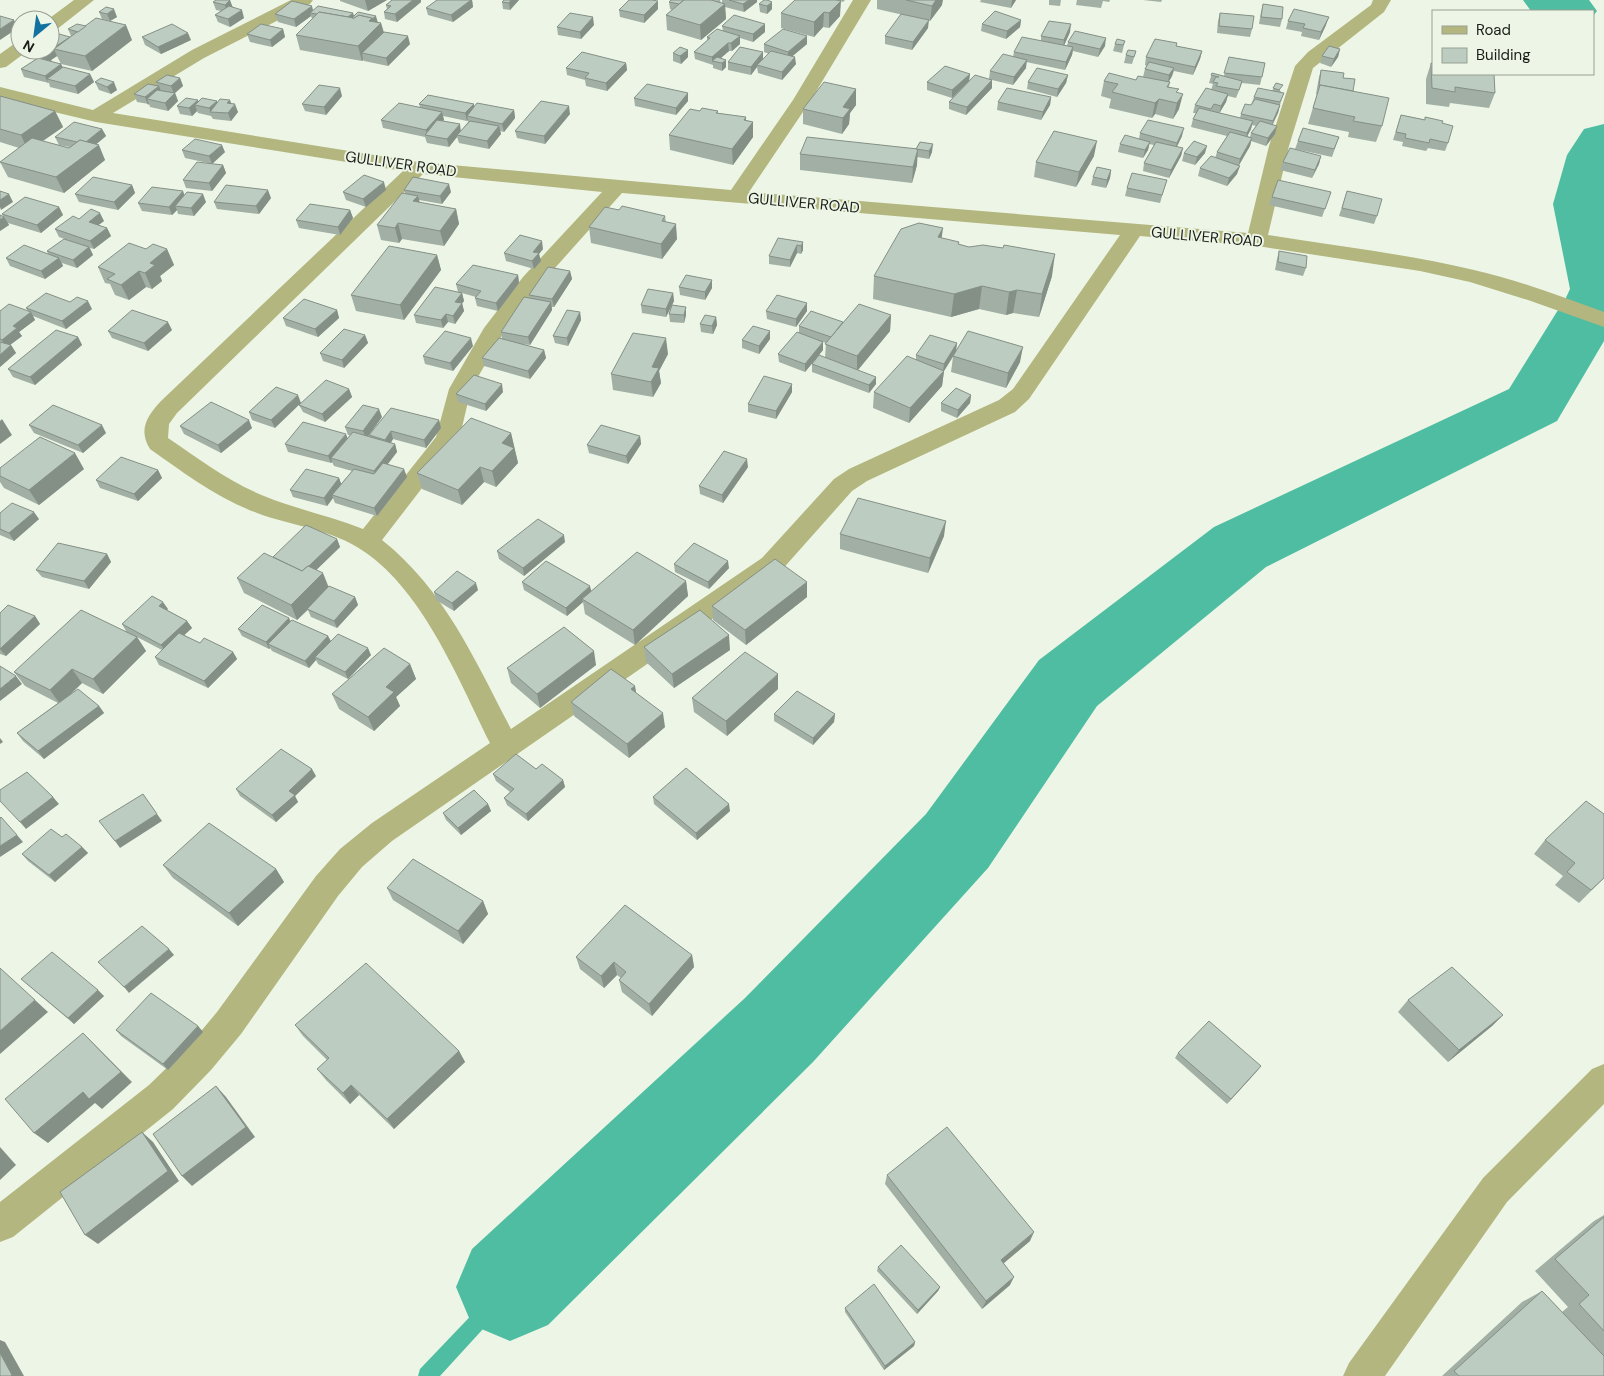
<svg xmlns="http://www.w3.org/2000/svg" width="1604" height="1376" viewBox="0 0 1604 1376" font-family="'DM Sans',sans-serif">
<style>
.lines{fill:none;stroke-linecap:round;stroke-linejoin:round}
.stream{fill:#4fbda1;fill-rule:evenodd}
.river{fill:#4fbda1;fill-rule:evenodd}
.minor{fill:#b3b67e;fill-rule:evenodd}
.tertiary{fill:#b3b67e;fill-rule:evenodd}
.wall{fill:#a2afa5;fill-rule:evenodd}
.shaded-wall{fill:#848f86}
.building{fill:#bcccc0;stroke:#848f86}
.labels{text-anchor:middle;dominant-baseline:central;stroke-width:4;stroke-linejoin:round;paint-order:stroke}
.far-street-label{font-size:15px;fill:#1a1d18;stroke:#edf6e6}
</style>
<rect width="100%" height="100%" fill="#edf6e6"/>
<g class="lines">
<path class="stream" d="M510,1278L516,1281L519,1287L516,1293L440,1376H418L420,1369L504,1281Z"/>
<g class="river">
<path d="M1523,0H1589L1597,11L1593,16V11H1531Z"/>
<path d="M1604,124V341L1557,421L1266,567L1097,706L988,868L813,1062L548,1325L510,1341L472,1325L456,1287L472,1249L745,998L926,814L1039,660L1214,527L1509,389L1558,310L1566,308L1563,304L1570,289L1553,204L1567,155L1584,129Z"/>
</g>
<g class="minor">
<path d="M291,0H313L310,4L204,58L113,113L418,162L731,190L793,100L853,0H871L811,100L749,192L1248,233L1269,146L1295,66L1308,52L1371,5L1373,0H1391L1384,12L1313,68L1289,146L1268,235C1337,246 1407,254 1474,270C1519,280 1561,297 1604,312V327L1528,300L1470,282L1420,271L1257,246L1140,236L1029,399L1015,412L867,481L852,491L780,572L392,841L362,867L338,896L241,1034L211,1070L173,1109L13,1237L0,1242V1202L149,1085L187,1048L217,1012L316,876L340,849L372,823L490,743C458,679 421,585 357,547C327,529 289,525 257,513C217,498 184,473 150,449C138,430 147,416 161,401L403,171L96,122L0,99V87L93,110L192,50ZM423,174L602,192L523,277L484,328L449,389L436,437L363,529C330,516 296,509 264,496C229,482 199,459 168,438L169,424L177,413ZM622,193L1120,235L1013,389L999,400L849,469L834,479L762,558L511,729C475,660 444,589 382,540L459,440L471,389L501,337L538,287Z"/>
<path d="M1604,1064V1104L1507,1202L1385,1376H1343L1349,1363L1483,1178L1592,1069Z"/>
</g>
<g class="tertiary">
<path d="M74,0H94L56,30L50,31V20H47Z"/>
<path d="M20,43V50H28L26,52L6,67L0,68V54L14,44Z"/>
</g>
</g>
<g class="wall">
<path d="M216,0L233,7L244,18L230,27L218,22L215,15L221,11L216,10L213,2Z"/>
<path d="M340,0H387L368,11L340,1Z"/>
<path d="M392,0H421V2L397,22L385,19L384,12L387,9L386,5Z"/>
<path d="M437,0H472L473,7L453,22L428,15L426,8Z"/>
<path d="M519,0L510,10L503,9L502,2Z"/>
<path d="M720,0L721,3H722V0H757V2L744,12L725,7L726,19L701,40L667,30L666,15L672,10L670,9L669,2Z"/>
<path d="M764,0L772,9L767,14L760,12L759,4Z"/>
<path d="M795,0H845L843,2L840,1V16L829,28L823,27L814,37L781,28V13Z"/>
<path d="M877,0H936L942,5L930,21L877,9Z"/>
<path d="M981,0H1016L1011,8L980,2Z"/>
<path d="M1049,0H1061L1060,6L1049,5Z"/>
<path d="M1077,0H1110L1109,2L1103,1L1101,8L1076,5Z"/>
<path d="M1143,0H1162L1161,2Z"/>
<path d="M1263,4L1282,19L1280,27L1259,24L1261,12Z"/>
<path d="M658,9L644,23L620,17L619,10Z"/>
<path d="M313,11L353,13L354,16L381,23L384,32L410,44L388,66L364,61L363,60L362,61L300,50L296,35L312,19L311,16L296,27L278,22L275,14Z"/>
<path d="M99,12L117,17L110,21L102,19Z"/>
<path d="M1220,13L1252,29L1250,37L1217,33L1218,21Z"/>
<path d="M1021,20L1020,27L1006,39L981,31L982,24Z"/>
<path d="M1288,21L1326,25L1319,40L1301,36L1302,32L1286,29Z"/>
<path d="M765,24V32L753,42L740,38V44L732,51H729L721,58L726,60V67L722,71L713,68V65L695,59L694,52L707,41V37L723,31L722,26Z"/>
<path d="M594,25L581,39L558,35L557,27Z"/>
<path d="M928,28L912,50L885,44V36Z"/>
<path d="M68,29L132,40L92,71L61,64L63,68L90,74L94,82L78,94L50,87L49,83L24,77L21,69L35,60L34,56L37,53L36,50H50L71,36ZM57,56L61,64L52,62L51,60Z"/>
<path d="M283,29L285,37L272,47L250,42L247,34Z"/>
<path d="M1070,32L1064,45L1067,46L1068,42L1105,46L1098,57L1073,51L1072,55L1065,70L1026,62V68L1013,85L992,80V88L966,115L949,109V102L964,86L952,98L927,90V82L970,74L969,81L989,79L990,71L1013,57L1014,52L1041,41V36Z"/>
<path d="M807,36V44L792,56L796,64L782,80L758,73L757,67L751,75L728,70V62L763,52V59L769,54L764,52V44Z"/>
<path d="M142,37L191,40L161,54L145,45Z"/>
<path d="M1125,41L1122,53L1113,51L1115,44Z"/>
<path d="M1177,43L1176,46L1202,51L1200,59L1193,75L1174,71L1172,76L1169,81L1170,82L1169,87L1178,93L1179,109L1173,119L1155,114L1152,118L1109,108L1111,99L1101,96L1104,81L1136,80L1143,77L1145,69L1147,66L1145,65L1146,57Z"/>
<path d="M1340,49L1338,57L1331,67L1320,63L1322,56Z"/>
<path d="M1136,51L1132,64L1124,63L1126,55Z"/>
<path d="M673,53L688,57L681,64L673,61Z"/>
<path d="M1229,57L1265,63L1260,85L1242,83L1236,98L1228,96L1226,102L1219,113L1240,118L1241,114L1251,105L1254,97L1272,91L1276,83L1281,92L1280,105L1278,113L1273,124L1275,134L1266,146L1251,141L1250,146L1238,166L1237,174L1227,186L1198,176L1200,168L1215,158L1217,152L1227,136L1191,127L1193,119L1196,113H1193L1195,105L1211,90L1213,84L1209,83L1212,73L1224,76ZM1252,125L1256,126L1251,133L1250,137L1247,136L1251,129Z"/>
<path d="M626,63L627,70L607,91L586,86L585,80L567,75L566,68Z"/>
<path d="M1431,63L1495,93L1489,108L1450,103L1449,107L1426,104V79Z"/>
<path d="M1321,70L1343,78L1353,91L1382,126L1376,142L1348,137L1349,132L1308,124L1317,94H1316L1319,77Z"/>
<path d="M1068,75L1066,83L1057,97L1027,89L1028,82Z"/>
<path d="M180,78L183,86L174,93H175L178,101L168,111L150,107L149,104L137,102L134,94L158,86L156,82Z"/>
<path d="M95,82L117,90L111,94L99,90Z"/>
<path d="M856,89V105L850,113L849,124L842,134L803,124V109Z"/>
<path d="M688,93V101L676,115L635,106L634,98Z"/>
<path d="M0,96L55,111L63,127L43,141L69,148L70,147L59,145L55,137L102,129L106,136L96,144L105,160L64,193L8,177L0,162L19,148L0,142Z"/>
<path d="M342,96L326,115L305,111L302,104Z"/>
<path d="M1051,97L1050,105L1041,120L997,110L998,102Z"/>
<path d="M198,100V102H218L231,104L238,112L231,121L213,119L211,116L198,113L197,111L192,116L180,114L177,106Z"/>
<path d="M419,104L474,107L514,110L515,118L504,132L500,131L501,134L489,149L459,143L457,137L449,147L427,143L425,137L383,128L381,120L420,107ZM443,116L467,121L468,120V122L461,131L443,121L444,120Z"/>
<path d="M700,111H718V113L753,122V137L733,165L670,150L669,135Z"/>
<path d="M570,114L545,144L517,138L515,131Z"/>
<path d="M1401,115L1442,123L1448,143L1445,151L1428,148L1426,151L1402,146L1403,142L1393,140Z"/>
<path d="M1140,133L1182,136L1177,147L1183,148L1181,156L1169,178L1143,171L1144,163L1154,145L1149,144L1148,150L1143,158L1118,152L1120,144L1139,139Z"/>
<path d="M1339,137L1332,157L1295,149L1298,141Z"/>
<path d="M920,142L932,152L929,159L917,157V165L912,183L800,170V154L916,149Z"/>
<path d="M182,150L225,152L212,164L223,165L226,173L212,191L186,188L183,180L208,163L185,158Z"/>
<path d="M1184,153H1205L1195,165L1182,161Z"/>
<path d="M1094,156L1076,187L1034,177L1036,162Z"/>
<path d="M1321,156L1319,164L1312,178L1280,170L1283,162Z"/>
<path d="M1111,170L1110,178L1106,188L1091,185L1093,177Z"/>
<path d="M1167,180L1160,203L1125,196L1127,188Z"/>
<path d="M132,185L135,193L118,210L79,202L75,194Z"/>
<path d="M386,190L366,207L346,200L343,192Z"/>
<path d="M404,190L451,192L442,204L419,200V203L456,209L459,224L444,246L402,239L399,243L381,240L377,225L405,193Z"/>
<path d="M1347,191L1377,216L1374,224L1339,216Z"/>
<path d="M1331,192L1322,217L1269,205L1272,197Z"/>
<path d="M184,195L206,202L194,216L178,214L177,210L172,215L142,211L138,203Z"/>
<path d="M271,198L259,214L217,209L214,202Z"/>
<path d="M59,207L63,215L41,233L8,223L9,225L0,231V215L3,216L2,214Z"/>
<path d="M350,210L353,218L340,235L299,228L296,220Z"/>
<path d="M619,210L665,216L666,222L677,239L662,259L591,243L589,227Z"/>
<path d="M79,219L104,221L98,225L107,228L111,236L94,249L90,248L93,255L77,268L62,263L63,266L45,279L10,266L6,258L48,254L47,251L67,240L59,237L55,229Z"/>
<path d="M942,238L959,244L1052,276L1039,317L1013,313L1006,315L979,309L951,317L873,299L874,276Z"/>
<path d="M803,242V250L801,254L797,253L790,267L769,264V256Z"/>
<path d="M146,249H167L174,265L160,276L162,281L152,289L146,287L129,300L115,295L110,284L105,283L98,267Z"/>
<path d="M543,249L539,254L541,261L534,269L506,261L504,253Z"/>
<path d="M1279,251L1306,268L1303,276L1275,270L1277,259Z"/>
<path d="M437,255L441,270L404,320L356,311L351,295Z"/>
<path d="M570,271L572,279L554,307H552V310L530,345L522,344L544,350L546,358L530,379L484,366L482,358L502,339L501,332L530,299L529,295Z"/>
<path d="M518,275L519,283L498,311L477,306L475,298L476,297L462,293L464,301L462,303L464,311L455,324L448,322L443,328L416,323L414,315L458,292L456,284Z"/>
<path d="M679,287L712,288L705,300L680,295Z"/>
<path d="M673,293L674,301L666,317L642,313L641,305Z"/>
<path d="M26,308L92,309L66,329L33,316L35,320L19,332L22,336L10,345H11L16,353L0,367V311H28Z"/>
<path d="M337,310L339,318L318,337L286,326L283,318Z"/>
<path d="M766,311H807L796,327L767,319Z"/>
<path d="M580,312L581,320L568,346L555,343L553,336Z"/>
<path d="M669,314L686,315L684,323L670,322Z"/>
<path d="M891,315L890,331L858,370L876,384L869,393L812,372V364L825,358L826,343L823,342V350L805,372L779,362L778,354L799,333V326L843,323Z"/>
<path d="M716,317L717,325L713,334L701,332L700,324Z"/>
<path d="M172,330L148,351L112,338L108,331Z"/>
<path d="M770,331V339L759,354L742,348V340Z"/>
<path d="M365,335L368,343L344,368L323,361L320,353Z"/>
<path d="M78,337L82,345L35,385L13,377L8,369Z"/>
<path d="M957,343L956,350L1020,362L1006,388L951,372L953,357L944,371L942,386L909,423L873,408L874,392L916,359V355Z"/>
<path d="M473,346L453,371L425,364L423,356Z"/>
<path d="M668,354L659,371L661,383L653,397L613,390L611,374Z"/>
<path d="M276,387L275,428L252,420L249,412Z"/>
<path d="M349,389L352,397L325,422L303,412L299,405Z"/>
<path d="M503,392L486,411L458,402L456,394Z"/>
<path d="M792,392L776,419L748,412V404Z"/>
<path d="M971,395L970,403L957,418L941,411V403Z"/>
<path d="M382,417L368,436L369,437V435L439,420L441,428L426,448L393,439L391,443L395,444L397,452L387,465L407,477L377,516L335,503L333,498L327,506L293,497L290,490L339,478L341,484L352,471L334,466L332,462L331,463L288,452L285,444L348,438L350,435H348L345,427Z"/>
<path d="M29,425L106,433L83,453L34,433Z"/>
<path d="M180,426L252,428L221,453L184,434Z"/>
<path d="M511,433L518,463L496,487L484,482L462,505L422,489L417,473Z"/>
<path d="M640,436L641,444L628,464L589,453L587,445Z"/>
<path d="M748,467L723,503L700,494L699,486Z"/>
<path d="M0,468L84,469L39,505L4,488L0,482Z"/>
<path d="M158,470L162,478L138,501L100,488L96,480Z"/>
<path d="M0,513L39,519L14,541L0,535Z"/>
<path d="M840,534L944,536L928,573L840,549Z"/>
<path d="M337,539L340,547L316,570L328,587L355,597L358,605L337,628L311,617L308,610L297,620L244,593L237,578L273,557Z"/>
<path d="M565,542L524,576L499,559L497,551Z"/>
<path d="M107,554L111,562L89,589L42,577L36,570Z"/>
<path d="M674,564L729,568L709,589L675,572Z"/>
<path d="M686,581L688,596L635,645L585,614L583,602L567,616L524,590L522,582L591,591Z"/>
<path d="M807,582V597L746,645L713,620L712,606Z"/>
<path d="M478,590L454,611L436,600L434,592Z"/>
<path d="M168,609L167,610L187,621L192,628L184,635L200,643L233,652L237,659L208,688L159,665L155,657L162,650L137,637L146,651L103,694L82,683L71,694L99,706L104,713L44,759L23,741L17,733L58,703L25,686L14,672L126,631L122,624Z"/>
<path d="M0,613L35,616L40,624L6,656L0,654Z"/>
<path d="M291,621L328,636L331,641L371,655L348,679L318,664L316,660L309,668L272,651L270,648L269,649L242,636L238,629Z"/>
<path d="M644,647L730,650L674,688L646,662Z"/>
<path d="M410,664L416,679L396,697L400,706L374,731L339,709L332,694Z"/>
<path d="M596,665L540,708L511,683L507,668Z"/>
<path d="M635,686L636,693L665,727L629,758L574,716L571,702Z"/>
<path d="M778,689L727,736L694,712L692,698Z"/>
<path d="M774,714H835L834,722L813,745L774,721Z"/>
<path d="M536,769L563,780L565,787L528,821L507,805L504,798L510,792L496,781L493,774Z"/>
<path d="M316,776L295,796L298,802L276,822L240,796L236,789Z"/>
<path d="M653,797L730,811L697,840L654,804Z"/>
<path d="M488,804L491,811L461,835L446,820L443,813Z"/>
<path d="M1604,814V878L1579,903L1555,885L1563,876L1534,854L1545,840Z"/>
<path d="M62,837L82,847L88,853L55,882L28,861L22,854Z"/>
<path d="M163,865L276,869L284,882L238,926L173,878Z"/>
<path d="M387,888L483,901L488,914L463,944L393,900Z"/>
<path d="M692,955L694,967L652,1016L622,992L619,980L621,978L617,975L604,988L580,969L576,957Z"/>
<path d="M21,979L104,996L74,1024Z"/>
<path d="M1408,1000L1503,1015L1492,1026L1448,1062L1398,1012Z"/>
<path d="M295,1025L459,1051L465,1062L394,1129L359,1095L350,1104L326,1080L317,1069L327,1060L303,1036Z"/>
<path d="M198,1026L203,1032L168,1070L121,1036L116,1030Z"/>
<path d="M1178,1053L1257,1071L1227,1104L1175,1058Z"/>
<path d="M887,1175L1030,1241L1003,1263L1010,1285L982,1309L885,1184Z"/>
<path d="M1604,1215V1376H1442L1522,1302L1542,1291L1562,1312L1568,1307L1535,1271L1594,1221Z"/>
<path d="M878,1267L940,1287L938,1291L917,1314L877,1271Z"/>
<path d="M845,1308L915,1342L914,1346L884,1370L845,1312Z"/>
</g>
<g class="shaded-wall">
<path d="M230,0L233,8L227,12L225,5Z"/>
<path d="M365,0H387L368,11Z"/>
<path d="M413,0H421V2L397,22L395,14Z"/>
<path d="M471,0H472L473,7L453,22L451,15Z"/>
<path d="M511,0H519L510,10L509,3Z"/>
<path d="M749,0H757V2L744,12L743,4Z"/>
<path d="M936,0H943L942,5L930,21L932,6Z"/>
<path d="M1012,0H1016L1011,8Z"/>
<path d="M658,1V9L644,23V15Z"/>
<path d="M841,1L840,16L829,28V13Z"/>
<path d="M772,2V9L767,14V6Z"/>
<path d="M725,4L726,19L701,40L700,25Z"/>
<path d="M312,6L314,14L310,13L311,16L296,27L294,19Z"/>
<path d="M114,9L117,17L110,21L107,14Z"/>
<path d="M242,10L244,18L230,27L228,19Z"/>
<path d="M824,12L823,27L814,37V22Z"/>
<path d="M353,13L355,20H345Z"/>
<path d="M376,16L378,23H381L385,38L362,53L363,60L362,61L358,46L369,21L372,18Z"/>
<path d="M593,17L594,25L581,39L580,32Z"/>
<path d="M1329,17L1326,25L1319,40L1321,32Z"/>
<path d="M14,20L18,28L0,40V29Z"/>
<path d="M929,20L928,28L912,50L913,42Z"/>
<path d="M1021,20L1020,27L1006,39L1007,31Z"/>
<path d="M765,24V32L753,42V34Z"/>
<path d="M1071,24L1070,32L1063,48L1064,40Z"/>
<path d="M126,25L132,40L92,71L85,56Z"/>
<path d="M283,29L285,37L272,47L270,40Z"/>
<path d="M188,33L191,40L161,54L158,47Z"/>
<path d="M408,36L410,44L388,66L386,58Z"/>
<path d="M740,36V44L732,51L731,43Z"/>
<path d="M807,36V44L788,60V52Z"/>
<path d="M70,37L54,49L57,56L51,60L52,62L46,66L43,58L48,54L47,52Z"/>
<path d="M1106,38L1105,46L1098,57L1100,49Z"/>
<path d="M728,43L729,51L716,62L712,61V57Z"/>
<path d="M1073,47L1072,55L1065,70L1066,62Z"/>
<path d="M1340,49L1338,57L1331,67L1334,59Z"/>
<path d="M688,50V57L681,64L680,56Z"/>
<path d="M1202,51L1200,59L1193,75L1195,67Z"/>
<path d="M763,52V59L757,65V67L751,75V67Z"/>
<path d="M795,57L796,64L782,80V72Z"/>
<path d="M726,60V67L722,71V63Z"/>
<path d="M1027,60L1026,68L1013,85L1014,77Z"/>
<path d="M626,63L627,70L607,91L606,83Z"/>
<path d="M61,64L65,72L47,79L48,84L45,76Z"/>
<path d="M1174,68L1172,76L1168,83L1169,75Z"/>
<path d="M90,74L94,82L78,94L75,86Z"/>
<path d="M970,74L969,81L952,98V90Z"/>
<path d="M1068,75L1066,83L1057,97L1058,89Z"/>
<path d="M180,78L183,86L174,94L171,86Z"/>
<path d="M992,80V88L966,115L967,107Z"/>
<path d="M114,82L117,90L111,94L107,87Z"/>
<path d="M159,86L162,94L147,99L149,104L148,105L145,97Z"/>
<path d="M340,88L342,96L326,115L324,107Z"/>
<path d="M856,89V105L850,113L849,124L842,134L843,107Z"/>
<path d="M175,93L178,101L168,111L165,103Z"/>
<path d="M688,93V101L676,115V108Z"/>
<path d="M1284,93L1278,110L1280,105L1278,113L1270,129Z"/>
<path d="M1183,94L1179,109L1173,119L1177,103Z"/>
<path d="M1228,94L1226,102L1219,114L1221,106Z"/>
<path d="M1051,97L1050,105L1041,120L1043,112Z"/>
<path d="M1159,99L1155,114L1152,118L1155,103Z"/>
<path d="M198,100L200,106L195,105L197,111L192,116L189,108Z"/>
<path d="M230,100L233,108L235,104L238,112L231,121L228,113L227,103Z"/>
<path d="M217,101L220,109L211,112L209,108Z"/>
<path d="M474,104L475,112L467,116L468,120L467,121L465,113Z"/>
<path d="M569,106L570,114L545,144L544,136Z"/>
<path d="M514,110L515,118L504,132L502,124Z"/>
<path d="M55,111L63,127L28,151L21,135Z"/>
<path d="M442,112L444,120L429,136H427L426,130Z"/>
<path d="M746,117V131L753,122V137L733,165L732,149L744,120Z"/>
<path d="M1253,121L1251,129L1245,141L1247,133Z"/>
<path d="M460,124L461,132L457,135V137L449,147L447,139Z"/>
<path d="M499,126L501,134L489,149L487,141Z"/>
<path d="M1277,126L1275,134L1266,146L1268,138Z"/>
<path d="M1184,128L1182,136L1175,150L1177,143Z"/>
<path d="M102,129L106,136L87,152L83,144Z"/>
<path d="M1252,138L1250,146L1238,167L1240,159Z"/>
<path d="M1097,141L1094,156L1076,187L1079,172Z"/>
<path d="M1150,142L1148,150L1143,158L1145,150Z"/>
<path d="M933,144L932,152L929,159V151Z"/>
<path d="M99,145L105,160L64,193L56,177Z"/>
<path d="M222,145L225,152L212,164L209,156Z"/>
<path d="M1207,146L1205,153L1195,165L1197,157Z"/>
<path d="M1183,148L1181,156L1169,178L1171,170Z"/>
<path d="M918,149L917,165L912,183L913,167Z"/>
<path d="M1321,156L1319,164L1312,178L1315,170Z"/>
<path d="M223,165L226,173L212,191L209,183Z"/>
<path d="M1240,166L1237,174L1227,186L1229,178Z"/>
<path d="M1111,170L1110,178L1106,188L1107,180Z"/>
<path d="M384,182L386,190L366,207L363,199Z"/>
<path d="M449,184L451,192L442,204L440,196Z"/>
<path d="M132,185L135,193L118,210L114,202Z"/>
<path d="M268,190L271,198L259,214L256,206Z"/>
<path d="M183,191L186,199L175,206L177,210L172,215L169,207Z"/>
<path d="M9,194L13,202L1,210L0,207V200Z"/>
<path d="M203,194L206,202L194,216L191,208Z"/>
<path d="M418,196L422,211L413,201Z"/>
<path d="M59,207L63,215L41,233L37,225Z"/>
<path d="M456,209L459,224L444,246L440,231Z"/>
<path d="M350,210L353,218L340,235L338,227Z"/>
<path d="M100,213L104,221L92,230L89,222Z"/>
<path d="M4,217L9,225L0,231V220Z"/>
<path d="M398,223L402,239L399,243L395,228Z"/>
<path d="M676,224L677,239L662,259L661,244Z"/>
<path d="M107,228L111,236L94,249L90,241Z"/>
<path d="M943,228L940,251L938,237Z"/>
<path d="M542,241L543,249L539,254L541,261L534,269L532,261L533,252Z"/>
<path d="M803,242V250L801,254V246Z"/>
<path d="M797,245V253L790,267V260Z"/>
<path d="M89,247L93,255L77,268L73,260Z"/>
<path d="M167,249L174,265L160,276L162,281L152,289L145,273L150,263Z"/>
<path d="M1055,254L1052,276L1039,317L1042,294Z"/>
<path d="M437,255L441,270L404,320L400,305Z"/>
<path d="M59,258L63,266L45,279L41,271Z"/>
<path d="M139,271L146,287L129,300L121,285Z"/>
<path d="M570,271L572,279L554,307L552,299Z"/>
<path d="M518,275L519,283L498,311L496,303Z"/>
<path d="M712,280V288L705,300V292Z"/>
<path d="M982,286L979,309L951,317L954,294Z"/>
<path d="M1017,290L1013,313L1006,315L1009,292Z"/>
<path d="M462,293L464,301L457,310L455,302Z"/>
<path d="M673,293L674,301L666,317V309Z"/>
<path d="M88,301L92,309L66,329L62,321Z"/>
<path d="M551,302L552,310L530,345L528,337Z"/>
<path d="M462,303L464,311L455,324L453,316Z"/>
<path d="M807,303V311L796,327V319Z"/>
<path d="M686,307V315L684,323V315Z"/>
<path d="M337,310L339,318L318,337L315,329Z"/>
<path d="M31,312L35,320L19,332L22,336L6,348L2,340L13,326Z"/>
<path d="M580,312L581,320L568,346L567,338Z"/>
<path d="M446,314L448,322L443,328L441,320Z"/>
<path d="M891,315L890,331L857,371V356Z"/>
<path d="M716,317L717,325L713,334L712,326Z"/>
<path d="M168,322L172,330L148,351L144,343Z"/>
<path d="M770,331V339L759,354V346Z"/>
<path d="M365,335L368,343L344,368L342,360Z"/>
<path d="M78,337L82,345L35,385L30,377Z"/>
<path d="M471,338L473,346L453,371L450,363Z"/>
<path d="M666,338L668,354L659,371L661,383L653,397L651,382L652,367Z"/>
<path d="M823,342V350L805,372V364Z"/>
<path d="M957,343L956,351L944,371L942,386L909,423L910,408L943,371L944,364Z"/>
<path d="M11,345L16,353L0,367V355Z"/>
<path d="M1023,347L1020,362L1006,388L1008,373Z"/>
<path d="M544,350L546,358L530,379L528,371Z"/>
<path d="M876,377V384L869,393V385Z"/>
<path d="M502,384L503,392L486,411L485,404Z"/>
<path d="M792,384V392L776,419V411Z"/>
<path d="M349,389L352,397L325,422L322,414Z"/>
<path d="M298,395L301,403L275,428L271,420Z"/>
<path d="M971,395L970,403L957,418L958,410Z"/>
<path d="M379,409L382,417L366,439L363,431Z"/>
<path d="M2,419L12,435L0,444V421Z"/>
<path d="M249,420L252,428L221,453L218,445Z"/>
<path d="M439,420L441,428L426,448L424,440Z"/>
<path d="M102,425L106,433L83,453L78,445Z"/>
<path d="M391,431L393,439L387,448L385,440Z"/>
<path d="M511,433L518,463L496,487L492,471L502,443Z"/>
<path d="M346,434L349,442L331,458L332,462L331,463L328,456Z"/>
<path d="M640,436L641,444L628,464L626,456Z"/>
<path d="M395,444L397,452L377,478L374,471Z"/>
<path d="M75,453L84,469L39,505L29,490Z"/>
<path d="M747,459L748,467L723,503L722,495Z"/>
<path d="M480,467L484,482L462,505L458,490Z"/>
<path d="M404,469L407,477L377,516L374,508Z"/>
<path d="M158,470L162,478L138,501L134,494Z"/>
<path d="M339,478L342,486L332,495L333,498L327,506L324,498Z"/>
<path d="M34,512L39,519L14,541L9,533Z"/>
<path d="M946,521L944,536L928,573L930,558Z"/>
<path d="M564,535L565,542L524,576L523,568Z"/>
<path d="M337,539L340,547L306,580L303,572Z"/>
<path d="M107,554L111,562L89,589L84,581Z"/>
<path d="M728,561L729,568L709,589L708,582Z"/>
<path d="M323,573L329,588L297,620L291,605Z"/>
<path d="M686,581L688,596L635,645L633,630Z"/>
<path d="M807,582V597L746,645L745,630Z"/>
<path d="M476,583L478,590L454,611L452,603Z"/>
<path d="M590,586L592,594L582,599L583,602L567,616L566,608Z"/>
<path d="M355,597L358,605L337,628L334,621Z"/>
<path d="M163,602L168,609L163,614L159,606Z"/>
<path d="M35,616L40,624L6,656L0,649Z"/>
<path d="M289,618L293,625L268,644L270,648L269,649L266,642Z"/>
<path d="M187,621L192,628L166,652L161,645Z"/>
<path d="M729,635L730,650L674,688L672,674Z"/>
<path d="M328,636L332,644L315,657L316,660L309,668L305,661Z"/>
<path d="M137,637L146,651L103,694L93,679Z"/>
<path d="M368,648L371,655L348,679L345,672Z"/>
<path d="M594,651L596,665L540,708L537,694Z"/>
<path d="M233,652L237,659L208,688L204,681Z"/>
<path d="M410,664L416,679L396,697L400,706L374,731L368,717L386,687Z"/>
<path d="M72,669L82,683L60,704L50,690Z"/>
<path d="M778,674V689L727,736L726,721Z"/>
<path d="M16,676L22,684L0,701V689Z"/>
<path d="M635,686L637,701L631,689Z"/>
<path d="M99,706L104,713L44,759L38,751Z"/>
<path d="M663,713L665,727L629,758L627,744Z"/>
<path d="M835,714L834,722L813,745V738Z"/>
<path d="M0,738L3,742L0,744Z"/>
<path d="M312,769L316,776L295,796L298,802L276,822L272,815L289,791Z"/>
<path d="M563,780L565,787L528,821L526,814Z"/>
<path d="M53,797L59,804L26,829L20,822Z"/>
<path d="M488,804L491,811L461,835L458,828Z"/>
<path d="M729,804L730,811L697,840L696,833Z"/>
<path d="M157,814L162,821L120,848L115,841Z"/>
<path d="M17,835L23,842L0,857V846Z"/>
<path d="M82,847L88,853L55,882L49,875Z"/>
<path d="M276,869L284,882L238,926L229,913Z"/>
<path d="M483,901L488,914L463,944L458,931Z"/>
<path d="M169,949L174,955L129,993L124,987Z"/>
<path d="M692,955L694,967L652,1016L649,1004Z"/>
<path d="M614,962L617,975L604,988L601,976Z"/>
<path d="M98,990L104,996L74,1024L68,1018Z"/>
<path d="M35,1000L48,1012L0,1054V1031Z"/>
<path d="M1503,1015L1492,1026L1448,1062L1459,1050Z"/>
<path d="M198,1026L203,1032L168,1070L163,1064Z"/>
<path d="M83,1033L132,1082L102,1109L95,1103L48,1143L34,1133Z"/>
<path d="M459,1051L465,1062L394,1129L387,1119Z"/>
<path d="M1261,1066L1257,1071L1227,1104L1231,1099Z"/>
<path d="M351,1085L359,1095L350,1104L343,1093Z"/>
<path d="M216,1086L226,1097L255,1137L192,1186L182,1176Z"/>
<path d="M142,1132L153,1142L179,1181L98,1244L85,1235Z"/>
<path d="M0,1147L16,1165L0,1180Z"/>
<path d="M1034,1232L1030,1241L997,1269L1001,1260Z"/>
<path d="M1014,1277L1010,1285L982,1309L986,1301Z"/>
<path d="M940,1287L938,1291L917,1314L918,1310Z"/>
<path d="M0,1340L5,1342L24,1376H11L0,1353Z"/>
<path d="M915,1342L914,1346L884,1370L885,1366Z"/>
</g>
<g class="building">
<path d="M216,0H230L225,5L213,2Z"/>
<path d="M392,0H413L395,14L384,12L391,6L386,5Z"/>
<path d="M437,0H471L451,15L426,8Z"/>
<path d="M504,0H511L509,3L502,2Z"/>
<path d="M629,0H652L658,1L644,15L619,10Z"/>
<path d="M671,0H684L679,4L669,2Z"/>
<path d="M684,0H711L725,4L700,25L666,15Z"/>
<path d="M729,0H749L743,4Z"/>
<path d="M764,0H767L772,2L767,6L759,4Z"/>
<path d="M795,0H836L841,1L829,13L824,12L814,22L781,13Z"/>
<path d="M906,0H936L932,6Z"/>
<path d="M292,1L312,6L294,19L275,14Z"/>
<path d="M1263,4L1283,7L1282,19L1261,17Z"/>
<path d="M229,6L242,10L228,19L215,15Z"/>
<path d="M318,6L353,13L348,17L319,12L317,14L310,13Z"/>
<path d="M106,7L114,9L107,14L99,12Z"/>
<path d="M1294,9L1329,17L1321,32L1303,28L1305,24L1288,21Z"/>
<path d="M995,11L1021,20L1007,31L982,24Z"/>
<path d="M319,12L354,18L359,15L372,18L369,21L381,23L358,46L296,35Z"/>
<path d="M358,12L376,16L372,19V18L359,15L354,18H352Z"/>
<path d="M570,13L593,17L580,32L557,27Z"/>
<path d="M1220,13L1254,16L1252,29L1219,26Z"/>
<path d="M901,14L929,20L913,42L885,36Z"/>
<path d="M734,15L765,24L753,34L722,26Z"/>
<path d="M0,16L14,20L0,29Z"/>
<path d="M96,18L126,25L85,56L54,49Z"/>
<path d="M1049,21L1071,24L1064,40L1041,36Z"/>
<path d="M77,24L86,26L78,32L68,29Z"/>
<path d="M172,24L188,33L158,47L142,37Z"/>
<path d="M261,24L283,29L270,40L247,34Z"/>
<path d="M717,29L740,36L731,43H728L712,57L694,52L710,38L707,37Z"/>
<path d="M783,29L807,36L788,52L764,44Z"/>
<path d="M1075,31L1106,38L1100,49L1068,42Z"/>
<path d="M384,32L408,36L386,58L362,53Z"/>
<path d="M59,34L70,37L47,52L40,50H50V40Z"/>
<path d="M1022,37L1073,47L1066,62L1014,52Z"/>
<path d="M1117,39L1125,41L1123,45L1115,44Z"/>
<path d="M1155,39L1177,43L1176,46L1202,51L1195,67L1146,57Z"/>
<path d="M1329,46L1340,49L1334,59L1322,56Z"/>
<path d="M680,47L688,50L680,56L673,53Z"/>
<path d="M740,47L763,52L751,67L728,62Z"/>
<path d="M1128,50L1136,51L1134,57L1126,55Z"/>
<path d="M771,51L795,57L782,72L757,65Z"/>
<path d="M39,52L48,54L43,58L34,56Z"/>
<path d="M582,52L626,63L606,83L585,78L589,73L566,68Z"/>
<path d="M1003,54L1027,60L1014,77L990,71Z"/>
<path d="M717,57L726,60L722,63L712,61Z"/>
<path d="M1229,57L1265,63L1262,77L1224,73Z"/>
<path d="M38,58L61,64L45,76L21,69Z"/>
<path d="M1149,62L1174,68L1169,75L1145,69Z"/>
<path d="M1431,63H1433V74H1494L1495,93L1455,87V92L1432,88Z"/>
<path d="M945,66L970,74L952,90L927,82Z"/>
<path d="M63,67L90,74L75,86L47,79Z"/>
<path d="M1037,68L1068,75L1058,89L1028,82Z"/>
<path d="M1321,70L1344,73L1343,78L1355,79L1353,91L1320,85V86H1319Z"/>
<path d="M1109,73L1136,80L1138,76L1170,82L1167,87L1179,89L1176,92L1183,94L1177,103L1159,99L1155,103L1112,92L1118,84L1104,81Z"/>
<path d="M1212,73L1242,81L1239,90L1216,86L1218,83L1213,82L1216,77H1219L1211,75Z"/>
<path d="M167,75L180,78L171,86L156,82Z"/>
<path d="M975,75L992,80L967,107L949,102Z"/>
<path d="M101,78L114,82L107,87L95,82Z"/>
<path d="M824,82L856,89L843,107L850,109L843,118L803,109Z"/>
<path d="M1276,83L1283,85L1279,90L1273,88Z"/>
<path d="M148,84L159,86L145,97L134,94Z"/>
<path d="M647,84L688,93L676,108L634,98Z"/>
<path d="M319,85L340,88L324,107L302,104Z"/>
<path d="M1320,85L1389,98L1382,126L1353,121L1355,117L1313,108Z"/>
<path d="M1007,88L1051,97L1043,112L998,102Z"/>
<path d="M1206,88L1228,94L1221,106L1214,104L1211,109L1195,105Z"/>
<path d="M1258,88L1284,93L1280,102L1254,97Z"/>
<path d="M157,90L175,93L165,103L147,99Z"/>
<path d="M428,95L474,104L465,113L419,104Z"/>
<path d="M0,96L55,111L21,135L0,129Z"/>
<path d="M186,98L198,100L189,108L177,106Z"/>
<path d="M202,98L217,101L209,108L195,105Z"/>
<path d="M220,99L230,100L227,103L235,104L228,113L210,112Z"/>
<path d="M1255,99L1280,105L1273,121L1241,114L1245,104L1251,105Z"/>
<path d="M541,101L569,106L544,136L515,131Z"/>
<path d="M399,103L442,112L426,130L381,120Z"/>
<path d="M477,103L514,110L502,124L467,116Z"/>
<path d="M702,108L718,111L716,113L746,117L744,120L753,122L732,149L669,135L690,109L700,111Z"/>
<path d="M1199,108L1253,121L1247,133L1193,119Z"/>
<path d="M1401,115L1425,120V117L1443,121L1442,123L1453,126L1448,143L1430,139L1429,143L1405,138L1406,134L1396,132Z"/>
<path d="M437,120L460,124L447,139L425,135Z"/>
<path d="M1148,120L1184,128L1177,143L1140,133Z"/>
<path d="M470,121L499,126L487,141L457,135Z"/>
<path d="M1260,121L1277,126L1268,138L1251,133Z"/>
<path d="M74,122L102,129L86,142L80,140L77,142L55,137Z"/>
<path d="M1303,128L1339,137L1334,149L1298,141Z"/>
<path d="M1054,131L1097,141L1079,172L1036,162Z"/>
<path d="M1230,132L1252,138L1240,159L1217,152Z"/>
<path d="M1125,135L1150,142L1145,150L1120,144Z"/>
<path d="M807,137L918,149L913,167L800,154Z"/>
<path d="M32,138L69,148L80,140L99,145L56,177L0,162Z"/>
<path d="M195,139L222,145L209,156L182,150Z"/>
<path d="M1194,141L1207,146L1197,157L1184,153Z"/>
<path d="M920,142L933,144L929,151L916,149Z"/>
<path d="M1156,142L1183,148L1171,170L1144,163Z"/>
<path d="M1290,148L1321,156L1315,170L1283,162Z"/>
<path d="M1211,156L1240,166L1229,178L1200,168Z"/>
<path d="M197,162L223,165L209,183L183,180Z"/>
<path d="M1097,167L1111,170L1107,180L1093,177Z"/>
<path d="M1132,173L1167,180L1162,195L1127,188Z"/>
<path d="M364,175L384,182L363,199L343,192Z"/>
<path d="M93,177L132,185L114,202L75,194Z"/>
<path d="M413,177L449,184L440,196L404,190Z"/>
<path d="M1278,180L1331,192L1325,209L1272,197Z"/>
<path d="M226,185L268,190L256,206L214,202Z"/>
<path d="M152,187L183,191L169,207L138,203Z"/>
<path d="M0,191L9,194L0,200Z"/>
<path d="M1347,191L1382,199L1377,216L1342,208Z"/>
<path d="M187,192L203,194L191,208L175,206Z"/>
<path d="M402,193L418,196L413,201L456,209L440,231L398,223L395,228L377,225Z"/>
<path d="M25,197L59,207L37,225L2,214Z"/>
<path d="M310,204L350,210L338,227L296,220Z"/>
<path d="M622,206L665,216L662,221L676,224L661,244L589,227L605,207L619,210Z"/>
<path d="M91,209L100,213L89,222L107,228L90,241L55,229L73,216L79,219Z"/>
<path d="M0,215L4,217L0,220Z"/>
<path d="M919,223L943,228L938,237L959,242L958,244L969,247L983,245L1003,248L1004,245L1055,254L1042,294L1017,290L1009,292L982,286L954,294L874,276L901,229Z"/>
<path d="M520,235L542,241L533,252L539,253L532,261L504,253Z"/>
<path d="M778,238L803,242L801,246L797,245L790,260L769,256Z"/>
<path d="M64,239L89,247L73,260L47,251Z"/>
<path d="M129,243L146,249L153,244L167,249L150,263L155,265L145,273L139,271L121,285L107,279L115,274L98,267Z"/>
<path d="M24,245L59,258L41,271L6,258Z"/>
<path d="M389,246L437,255L400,305L351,295Z"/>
<path d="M1279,251L1307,256L1306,268L1278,262Z"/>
<path d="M473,265L518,275L496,303L475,298L481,291L456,284Z"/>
<path d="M548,267L570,271L552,299L529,295Z"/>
<path d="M686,275L712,280L705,292L679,287Z"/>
<path d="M435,287L462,293L455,302L462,303L453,316L446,314L441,320L414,315Z"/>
<path d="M648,289L673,293L666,309L641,305Z"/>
<path d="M46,293L70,302L77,297L88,301L62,321L26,308Z"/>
<path d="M777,295L807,303L796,319L766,311Z"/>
<path d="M524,297L551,302L528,337L501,332Z"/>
<path d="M304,299L337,310L315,329L283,318Z"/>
<path d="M9,304L31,312L13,326L17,328L2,340L0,339V311Z"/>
<path d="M859,304L891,315L857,356L825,344Z"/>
<path d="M672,305L686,307L684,315L669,314Z"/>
<path d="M132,310L168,322L144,343L108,331Z"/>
<path d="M567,310L580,312L567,338L553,336Z"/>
<path d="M811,311L843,322L831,337L799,326Z"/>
<path d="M705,315L716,317L712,326L700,324Z"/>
<path d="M753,326L770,331L759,346L742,340Z"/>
<path d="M344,329L365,335L342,360L320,353Z"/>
<path d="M56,330L78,337L30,377L8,369Z"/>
<path d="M445,331L471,338L450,363L423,356Z"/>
<path d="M968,331L1023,347L1008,373L953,356Z"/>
<path d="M797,332L823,342L805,364L778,354Z"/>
<path d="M633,333L666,338L652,367L659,368L651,382L611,374Z"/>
<path d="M930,335L957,343L944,364L916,355Z"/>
<path d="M499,338L544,350L528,371L482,358Z"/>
<path d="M0,342L11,345L0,355Z"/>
<path d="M819,355L876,377L869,385L812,364Z"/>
<path d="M907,356L944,371L910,408L874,392Z"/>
<path d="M474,375L502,384L485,404L456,394Z"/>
<path d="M764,376L792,384L776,411L748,404Z"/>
<path d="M326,380L349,389L322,414L299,405Z"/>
<path d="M276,387L298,395L271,420L249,412Z"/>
<path d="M956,388L971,395L958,410L941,403Z"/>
<path d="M211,402L249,420L218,445L180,426Z"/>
<path d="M53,405L102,425L78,445L29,425Z"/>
<path d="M363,405L379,409L363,431L345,427Z"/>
<path d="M391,408L439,420L424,440L391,431L385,440L369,435Z"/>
<path d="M471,418L511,433L502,443L514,448L492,471L480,467L458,490L417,473Z"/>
<path d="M303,422L346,434L328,456L285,444Z"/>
<path d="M601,425L640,436L626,456L587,445Z"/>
<path d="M353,432L395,444L374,471L331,458Z"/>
<path d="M40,437L75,453L29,490L0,476V468Z"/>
<path d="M724,451L747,459L722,495L699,486Z"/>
<path d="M121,457L158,470L134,494L96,480Z"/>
<path d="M383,463L404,469L374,508L332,495L354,469L374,474Z"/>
<path d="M306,469L339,478L324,498L290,490Z"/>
<path d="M858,498L946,521L930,558L840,534Z"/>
<path d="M12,503L34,512L9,533L0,529V513Z"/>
<path d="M538,519L564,535L523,568L497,551Z"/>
<path d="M306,525L337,539L309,566H308L302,571L273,557Z"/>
<path d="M58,543L107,554L84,581L36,570Z"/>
<path d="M694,543L728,561L708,582L674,564Z"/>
<path d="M637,552L686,581L633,630L582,599Z"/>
<path d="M264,553L302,571L308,566L323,573L291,605L237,578Z"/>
<path d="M775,559L807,582L745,630L712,606Z"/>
<path d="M546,561L590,586L566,608L522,582Z"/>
<path d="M457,571L476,583L452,603L434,592Z"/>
<path d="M329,586L355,597L334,621L307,609Z"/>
<path d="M152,596L163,602L159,606L187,621L161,645L122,624Z"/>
<path d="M8,605L35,616L0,649V613Z"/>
<path d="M262,605L289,618L266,642L238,629Z"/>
<path d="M81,610L137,637L93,679L72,669L50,690L14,672Z"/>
<path d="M700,610L729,635L672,674L644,647Z"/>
<path d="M292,620L328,636L305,661L268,644Z"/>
<path d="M564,627L594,651L537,694L507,668Z"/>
<path d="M179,633L200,643L204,638L233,652L204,681L155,657Z"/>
<path d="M338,634L368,648L345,672L315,657Z"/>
<path d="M384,648L410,664L386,687L394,692L368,717L332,694Z"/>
<path d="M745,652L778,674L726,721L692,698Z"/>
<path d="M0,666L16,676L0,689Z"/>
<path d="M611,669L635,686L631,689L663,713L627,744L571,702Z"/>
<path d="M78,689L99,706L38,751L17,733Z"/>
<path d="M797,691L835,714L813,738L774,714Z"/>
<path d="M281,749L312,769L289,791L295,795L272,815L236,789Z"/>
<path d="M516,754L536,769L542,764L563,780L526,814L504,798L514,789L493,774Z"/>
<path d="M686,768L729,804L696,833L653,797Z"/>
<path d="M27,772L53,797L20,822L0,801V790Z"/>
<path d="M474,790L488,804L458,828L443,813Z"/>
<path d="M143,794L157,814L115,841L99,821Z"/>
<path d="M1586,801L1604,814V878L1591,890L1567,872L1575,863L1545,840Z"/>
<path d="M1,817L17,835L0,846V818Z"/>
<path d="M209,823L276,869L229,913L163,865Z"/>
<path d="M51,829L62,837L66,834L82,847L49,875L22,854Z"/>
<path d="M413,859L483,901L458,931L387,888Z"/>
<path d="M625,905L692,955L649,1004L619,980L626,972L614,962L601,976L576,957Z"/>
<path d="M142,926L169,949L124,987L98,962Z"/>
<path d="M52,952L98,990L68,1018L21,979Z"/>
<path d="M366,963L459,1051L387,1119L351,1085L343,1093L317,1069L329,1058L295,1025Z"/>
<path d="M1452,967L1503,1015L1459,1050L1408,1000Z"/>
<path d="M0,968L35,1000L0,1031Z"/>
<path d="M151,993L198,1026L163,1064L116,1030Z"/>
<path d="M1209,1021L1261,1066L1231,1099L1178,1053Z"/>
<path d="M83,1033L121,1072L89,1099L83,1092L34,1133L5,1099Z"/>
<path d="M216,1086L246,1127L182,1176L153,1134Z"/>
<path d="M947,1127L1034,1232L1001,1260L1014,1277L986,1301L887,1175Z"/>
<path d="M142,1132L168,1171L85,1235L60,1192Z"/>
<path d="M1604,1217V1331L1579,1304L1589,1295L1555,1259Z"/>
<path d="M901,1245L940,1287L918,1310L878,1267Z"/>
<path d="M874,1284L915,1342L885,1366L845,1308Z"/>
<path d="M1542,1291L1604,1356V1376H1459L1454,1371Z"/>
<path d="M0,1353L12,1375L11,1376H0Z"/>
</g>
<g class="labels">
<g class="far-street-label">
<text transform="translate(401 164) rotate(8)">GULLIVER ROAD</text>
<text transform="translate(804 203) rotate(5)">GULLIVER ROAD</text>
<text transform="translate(1207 237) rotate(5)">GULLIVER ROAD</text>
</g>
</g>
<rect x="1432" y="10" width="162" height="65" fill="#edf6e6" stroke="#999f94"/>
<rect x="1442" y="26" width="25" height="8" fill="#b3b67e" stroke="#999f94"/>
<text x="1476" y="35" font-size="15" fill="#1a1d18">Road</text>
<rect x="1442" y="48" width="25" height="15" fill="#bcccc0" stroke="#999f94"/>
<text x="1476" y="60" font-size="15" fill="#1a1d18">Building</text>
<g transform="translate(35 35) rotate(209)"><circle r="24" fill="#edf6e6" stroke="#999f94"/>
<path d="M0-4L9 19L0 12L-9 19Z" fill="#13719f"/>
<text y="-8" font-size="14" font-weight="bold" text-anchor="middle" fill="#1a1d18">N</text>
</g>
</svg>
